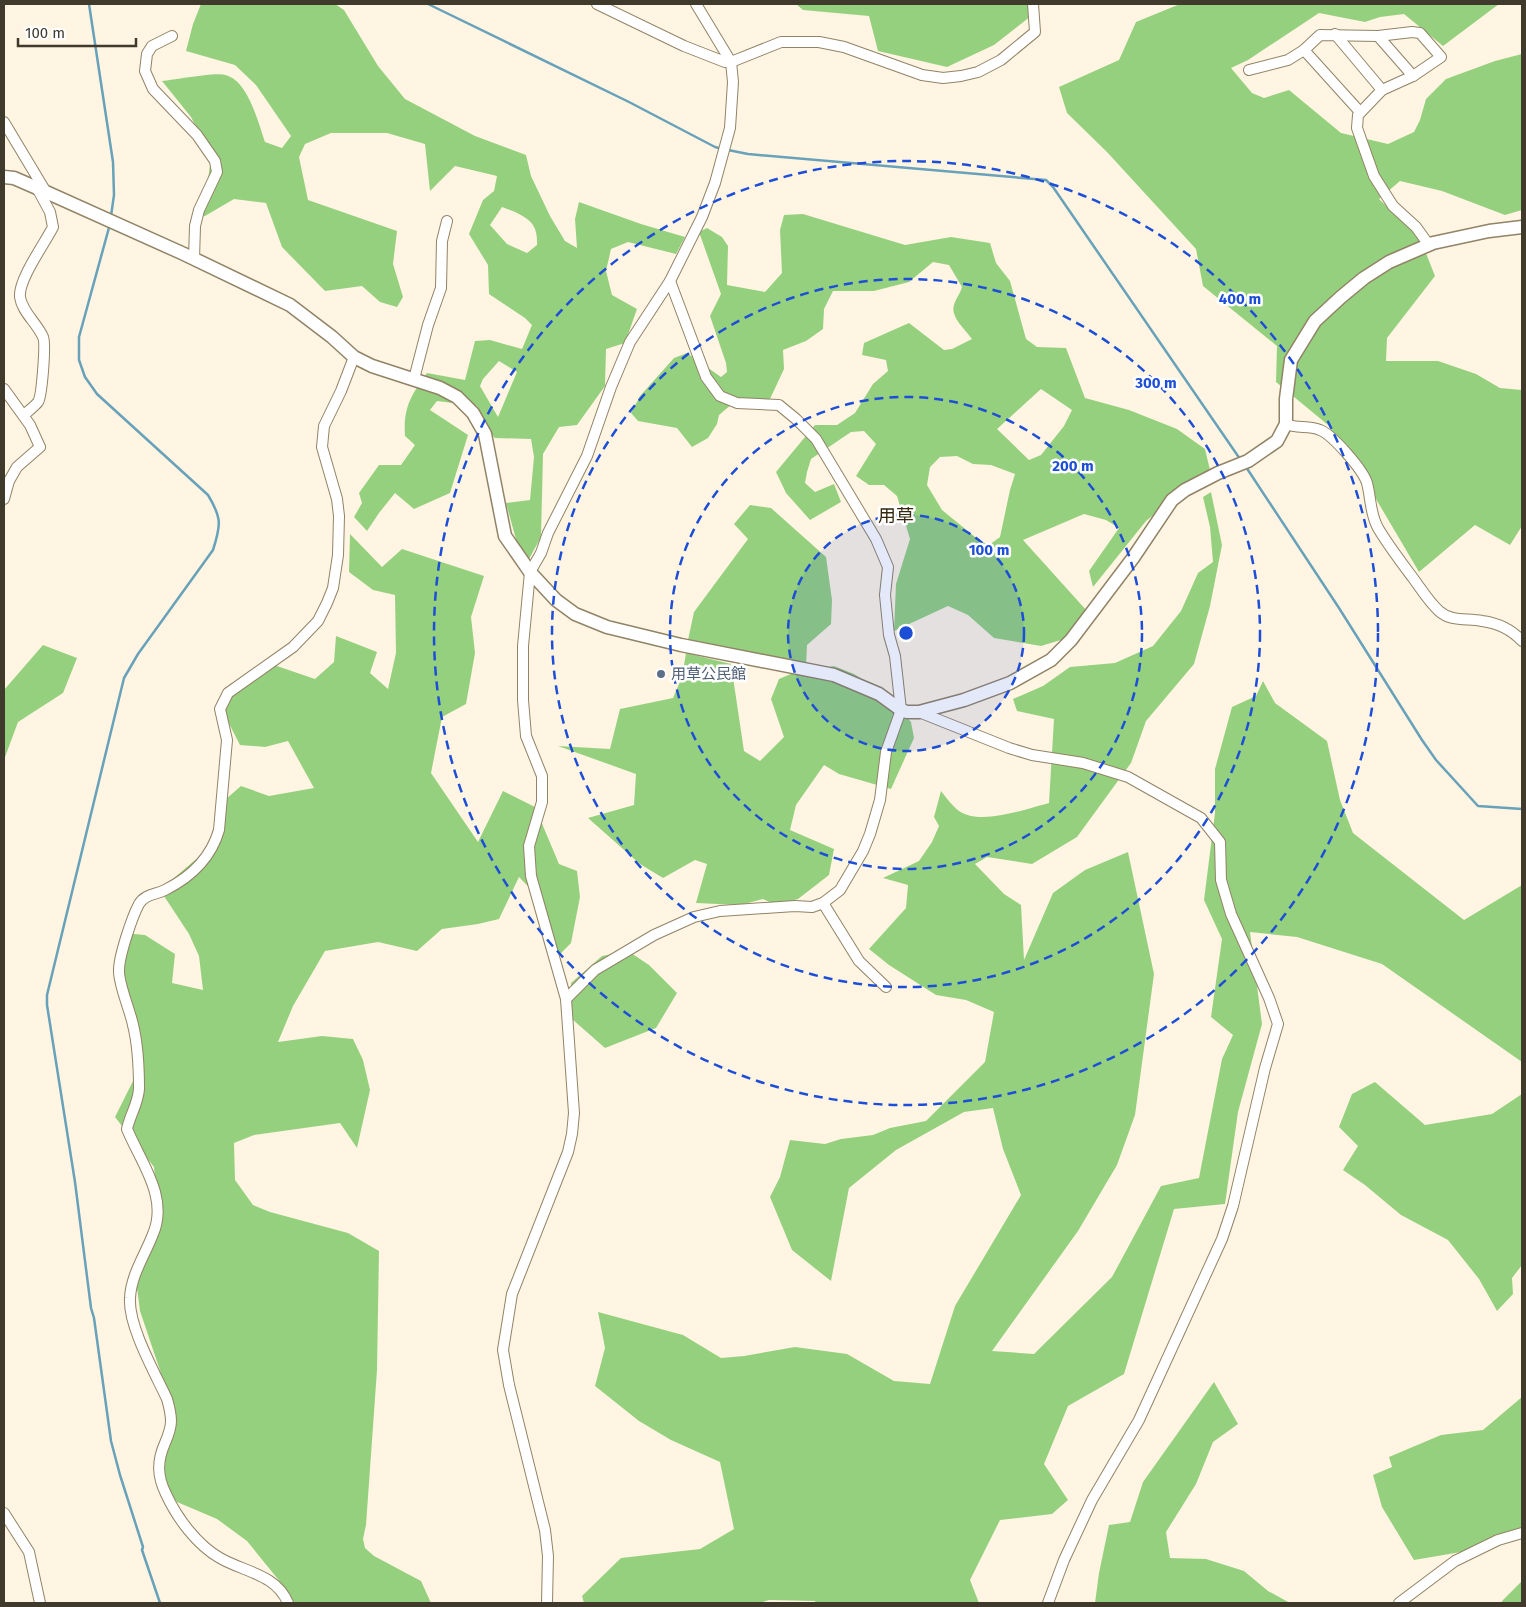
<svg xmlns="http://www.w3.org/2000/svg" width="1526" height="1607" viewBox="0 0 1526 1607" font-family="'Fira Sans','Noto Sans JP',sans-serif">
<style>
.forest{fill:#95d07e;fill-rule:evenodd}
.lines{fill:none;stroke-linecap:round;stroke-linejoin:round}
.stream{stroke:#67a1ba;stroke-width:2.5}
.minor-casing{stroke:#918366;stroke-width:12}
.tertiary-casing{stroke:#918366;stroke-width:15}
.minor{stroke:#fff;stroke-width:10}
.tertiary{stroke:#fff;stroke-width:12}
.ring{fill:none;stroke:#1d4ed8;stroke-width:2.5;stroke-dasharray:9 6}
.service-dot{fill:#5c6f8a;stroke:#fff;stroke-width:2}
.labels{text-anchor:middle;dominant-baseline:central;stroke-width:5;stroke-linejoin:round;paint-order:stroke}
.service-label{font-size:15px;fill:#4e5e75;stroke:#fff;text-anchor:start}
.quarter-label{font-size:18px;fill:#34280d;stroke:#fff}
.centre{fill:#1d4ed8;stroke:#fff;stroke-width:2.5}
.ring-label{font-size:15px;text-anchor:middle;font-weight:bold;fill:#1d4ed8;stroke:#fff;stroke-width:5;stroke-linejoin:round;paint-order:stroke}
</style>
<rect width="100%" height="100%" fill="#fff5e2"/>
<g class="forest">
<path d="M201,4H335L344,10L378,66L405,99L475,136L526,155L531,176L550,216L565,241L577,248L575,219L579,202L641,224L685,237L676,254L628,242L611,249L606,271L612,295L637,309L625,343L606,349L605,386L577,425L559,427L543,454L541,537L529,559L519,550L506,503L530,500L534,457L531,439L495,438L490,433L477,406L437,401L430,410L468,435L450,493L414,509L395,493L379,513L367,531L354,517L362,503L359,493L379,465H401L415,445L405,436C403,408 411,395 427,373L465,380L475,341L490,340L522,349L532,325L525,318L489,294L488,265L469,234L483,200L494,191L497,176L455,166L430,191L425,144L387,133H331L305,144L299,157L308,200L397,231L393,264L403,297L397,307L380,302L362,286L325,291L282,247L266,203L234,199L205,216L193,218L208,180L211,157L191,117L162,81C175,80 214,72 225,75C248,80 258,122 265,142L282,148L291,136L256,85L235,65L186,51L193,24ZM502,207C513,211 531,217 535,229C537,234 537,240 537,245L527,253L507,244L490,225ZM499,361L517,372L498,417L480,386L483,379Z"/>
<path d="M796,4H1028L1031,16L994,45L947,67L878,51L869,16L803,10Z"/>
<path d="M1180,4H1499L1443,46L1404,14L1380,17L1365,22L1319,13L1248,60L1231,68L1252,93L1264,98L1289,90L1341,133L1388,144L1414,132L1420,120L1426,99L1446,79L1495,61L1522,54V210L1505,215L1442,191L1400,181L1379,199L1420,238L1435,276L1387,338L1386,361H1438L1476,374L1500,388L1522,390V526L1510,545L1475,525L1419,572L1376,499L1328,425L1276,382L1277,346L1203,286L1196,249L1107,152L1067,113L1059,87L1119,60L1136,22Z"/>
<path d="M803,214L905,245L951,237L990,243L996,263L1010,281L1026,339L1037,347L1066,348L1085,398L1129,410L1177,429L1205,449L1210,470L1146,521L1093,587L1089,571L1119,528L1106,520L1084,514L1023,540L1087,611L1064,639L1041,646L994,638L968,615L948,606L894,631L896,584L910,539L897,496L884,485H869L856,476L876,444L864,431L851,432L811,459L807,472L805,483L815,492L834,484L841,502L810,520L786,493L776,472L815,425H837L855,413L873,384L888,371L886,360L862,355L864,343L909,323L944,350L952,349L972,339C966,330 950,317 954,305C956,298 960,294 962,287L949,265L933,262L909,282L874,291H833L824,309L823,329L806,341L783,350L784,369L770,399H738L719,415L717,424L708,438L692,447L677,428L638,421L631,413L640,396L674,358L687,353L721,377L727,372L726,363L710,316L721,294L699,232L707,228L722,237L728,246L727,285L765,292L782,273L780,230L784,215ZM1041,389L1072,410L1064,426L1041,455L1029,460L997,429ZM957,456L973,464L991,465L1015,474L1010,490L1000,537L989,545L980,541L942,510L927,485L930,467L940,457Z"/>
<path d="M1211,492L1222,545L1210,606L1194,664L1146,721L1131,763L1077,837L1032,864L987,857L975,864L1004,894L1021,905L1024,960L1053,893L1085,870L1128,852L1154,974L1135,1115L1117,1165L1078,1231L992,1351L1034,1354L1112,1277L1161,1186L1199,1178L1222,1059L1233,1035L1211,1017L1222,939L1204,900L1215,813V769L1232,707L1256,696L1263,681L1275,703L1327,741L1340,800L1353,833L1464,920L1522,885V1062L1382,964L1297,937L1250,932L1262,1024L1238,1112L1225,1204L1174,1209L1124,1374L1068,1406L1044,1464L1068,1500L1052,1514L1000,1520L970,1580L979,1603H816L815,1601L769,1600L760,1603H584L582,1596L621,1558L700,1549L734,1529L720,1462L671,1440L639,1421L595,1386L605,1348L598,1312L683,1335L721,1358L744,1356L795,1347L847,1354L894,1381L930,1384L955,1306L1021,1195L1003,1149L993,1108L964,1112L896,1150L849,1188L831,1281L792,1250L770,1197L780,1177L790,1140L825,1144L841,1139L873,1135L890,1128L926,1121L985,1062L994,1012L966,1000L936,995L889,965L869,949L906,908L908,885L883,878L919,861L932,842L939,826L934,817L941,791C946,797 952,806 959,811C981,826 1025,809 1049,803L1054,719L1017,711L1013,699L1043,686L1070,667L1115,663L1153,646L1181,611L1198,573L1213,562L1210,527L1203,497Z"/>
<path d="M750,505L771,508L826,557L832,600L831,624L807,645L806,666L688,640L694,612L748,539L734,524Z"/>
<path d="M350,534L382,567L402,549L484,576L471,617L475,653L466,704L442,717L431,773L478,842L503,791L535,807L559,864L577,871L580,897L571,943L560,954L554,944L544,903L519,877L499,919L478,924L442,929L417,951L378,942L325,951L293,1006L278,1042L322,1036L353,1039L363,1060L370,1090L357,1148L340,1123L254,1135L234,1143L235,1180L253,1205L270,1212L348,1233L379,1251L377,1370L366,1525L363,1539L365,1548L374,1556L421,1581L431,1603H290V1594L247,1541L217,1519L177,1502L155,1472L172,1406L140,1311L136,1280L159,1226L154,1167L115,1117L141,1065L123,975L124,933L145,935L175,954L172,983L203,990L199,956L189,934L160,890L222,837L226,799L241,786L269,796L314,788L288,741L265,747L240,745L219,704L230,684L274,665L315,679L334,662L336,636L377,652L370,673L388,689L396,653L395,595L373,590L349,572Z"/>
<path d="M43,645L77,658L63,693L18,722L4,760V690Z"/>
<path d="M686,653L731,664L744,751L760,761L784,737L771,699L779,679L793,673L834,666L854,674L885,693L911,722L914,738L891,789L839,774L824,765L796,805L790,830L834,849L829,875L798,899L776,905L763,899L740,905L696,903L707,864L695,860L663,878L640,864L588,818L634,805L636,774L558,746L610,749L620,709L673,698L682,677Z"/>
<path d="M628,951L649,965L677,993L656,1028L605,1048L572,1019L571,983L602,956Z"/>
<path d="M1375,1082L1425,1125L1492,1114L1522,1094V1265L1512,1278L1513,1294L1497,1311L1479,1279L1448,1240L1401,1215L1365,1185L1343,1170L1358,1146L1339,1127L1352,1094Z"/>
<path d="M1214,1382L1238,1424L1213,1442L1196,1484L1166,1532L1170,1558L1206,1559L1244,1571L1268,1591L1290,1603H1095L1099,1573L1109,1525L1130,1522L1143,1482Z"/>
<path d="M1522,1397V1527L1461,1552L1414,1560L1382,1507L1373,1475L1392,1467L1389,1457L1441,1435L1483,1430Z"/>
<path d="M1522,1581V1603H1502V1601Z"/>
</g>
<g class="lines">
<g class="stream">
<path d="M89,4L113,162L114,195L111,216"/>
<path d="M428,4L629,102L715,147L722,149"/>
<path d="M728,150L748,154L1046,180L1053,187L1240,459"/>
<path d="M110,224L79,337V360L85,377L97,394L208,495C222,518 221,525 213,550L138,654L124,678L47,995V1005L75,1182L91,1308L94,1318L111,1441L120,1475L143,1547L142,1550L160,1603"/>
<path d="M1246,467L1339,608L1422,740L1436,760L1478,806L1522,809"/>
</g>
<g class="minor-casing">
<g id="minor">
<path d="M597,4L684,46L725,62H731L781,42H819L844,47L922,75L943,78L961,76L978,72L1001,60L1035,32L1033,4"/>
<path d="M1335,34L1382,90"/>
<path d="M172,36L152,46L147,54L145,71L153,89L197,135L215,161L217,172L199,210L195,226L194,259"/>
<path d="M1378,36L1413,76"/>
<path d="M1304,50L1360,112"/>
<path d="M1249,70L1288,60L1304,50L1320,35L1378,36L1412,32L1420,33L1441,57L1413,76L1382,90L1358,115L1357,128L1374,176L1393,206L1416,227L1429,245"/>
<path d="M4,122L46,192"/>
<path d="M414,379L428,325L441,288L442,241L447,221"/>
<path d="M4,389L30,425L40,447L17,467L9,481L4,499"/>
<path d="M24,415C28,411 34,407 38,402C42,396 46,343 43,337C37,323 22,312 20,297C18,280 45,243 53,227L50,212L37,188"/>
<path d="M1286,424C1297,429 1309,425 1320,430C1333,435 1363,470 1367,483C1371,498 1370,514 1378,528C1388,545 1401,562 1413,578C1421,589 1429,602 1439,611C1451,622 1467,618 1482,621C1497,623 1512,630 1522,641"/>
<path d="M919,712L1009,748L1032,755L1083,763L1128,777L1201,818L1220,842L1221,880L1231,914L1269,998L1278,1024L1265,1068L1233,1206L1222,1239L1139,1420L1092,1500L1064,1560L1048,1603"/>
<path d="M823,903L859,961L886,987"/>
<path d="M566,999L595,970L654,935L694,917L720,911L795,906L812,907L823,903L840,890L863,851L870,834L880,800L886,752L901,710L895,656L889,635L885,595L888,567L876,539L816,439L796,419L779,405L737,403L720,396L706,377L670,281"/>
<path d="M4,1513L29,1552L40,1603"/>
<path d="M288,1603C276,1574 244,1572 220,1558C197,1545 177,1518 166,1494C157,1476 157,1461 165,1443C168,1436 171,1429 171,1421C171,1414 169,1406 167,1399C155,1373 128,1326 130,1298C131,1275 145,1255 153,1234C169,1197 140,1161 127,1129C130,1115 138,1104 139,1089C139,1069 138,1045 133,1025C130,1010 118,983 119,970C119,956 132,917 139,904C145,894 155,895 165,890C191,877 211,858 219,830L227,740L220,709L228,693L293,647L318,621L327,603L333,588L338,555L339,516L337,499L322,447L324,426L341,391L354,357"/>
<path d="M547,1603L548,1556L545,1530L509,1385L503,1350L512,1294L568,1152L572,1134L574,1113L566,999L531,876L529,846L542,802V776L526,736L523,700V646L530,572L541,553L548,533L587,456L611,387L630,342L670,281L702,217L715,183L730,128L733,82L731,62L696,4"/>
<path d="M1399,1603L1455,1561L1498,1540L1522,1533"/>
</g>
</g>
<g class="tertiary-casing">
<path id="tertiary" d="M4,177L14,178L37,188L184,254L290,305L332,337L354,357L372,366L440,388L457,397L473,413L485,434L505,536L530,572L556,600L575,614L607,627L681,645L834,675L879,694L901,710L907,712H919L964,700L1010,683L1051,660L1071,640L1133,558L1172,500L1185,490L1218,473L1248,461L1277,441L1286,424V399L1291,360L1315,321L1341,297L1364,278L1389,262L1433,243L1489,231L1522,227"/>
</g>
<use href="#minor" class="minor"/>
<use href="#tertiary" class="tertiary"/>
</g>
<circle cx="906" cy="633" r="118" fill="#1d4ed8" fill-opacity=".12"/>
<g class="ring">
<circle cx="906" cy="633" r="118"/>
<circle cx="906" cy="633" r="236"/>
<circle cx="906" cy="633" r="354"/>
<circle cx="906" cy="633" r="472"/>
</g>
<circle class="service-dot" cx="661" cy="674" r="5"/>
<g class="labels">
<g class="service-label">
<text x="671" y="674">用草公民館</text>
</g>
<g class="quarter-label">
<text x="896" y="516">用草</text>
</g>
</g>
<circle cx="906" cy="633" r="8" class="centre"/>
<g class="ring-label">
<text x="1240" y="304">400 m</text>
<text x="1156" y="388">300 m</text>
<text x="1073" y="471">200 m</text>
<text x="989" y="555">100 m</text>
</g>
<rect width="1526" height="1607" fill="none" stroke="#403a2d" stroke-width="10"/>
<path d="M18 38v8h118v-8" fill="none" stroke="#403a2d" stroke-width="2.5"/>
<text x="25" y="38" font-size="15" fill="#403a2d" stroke="#ffffff" stroke-width="4" paint-order="stroke">100 m</text>
</svg>
